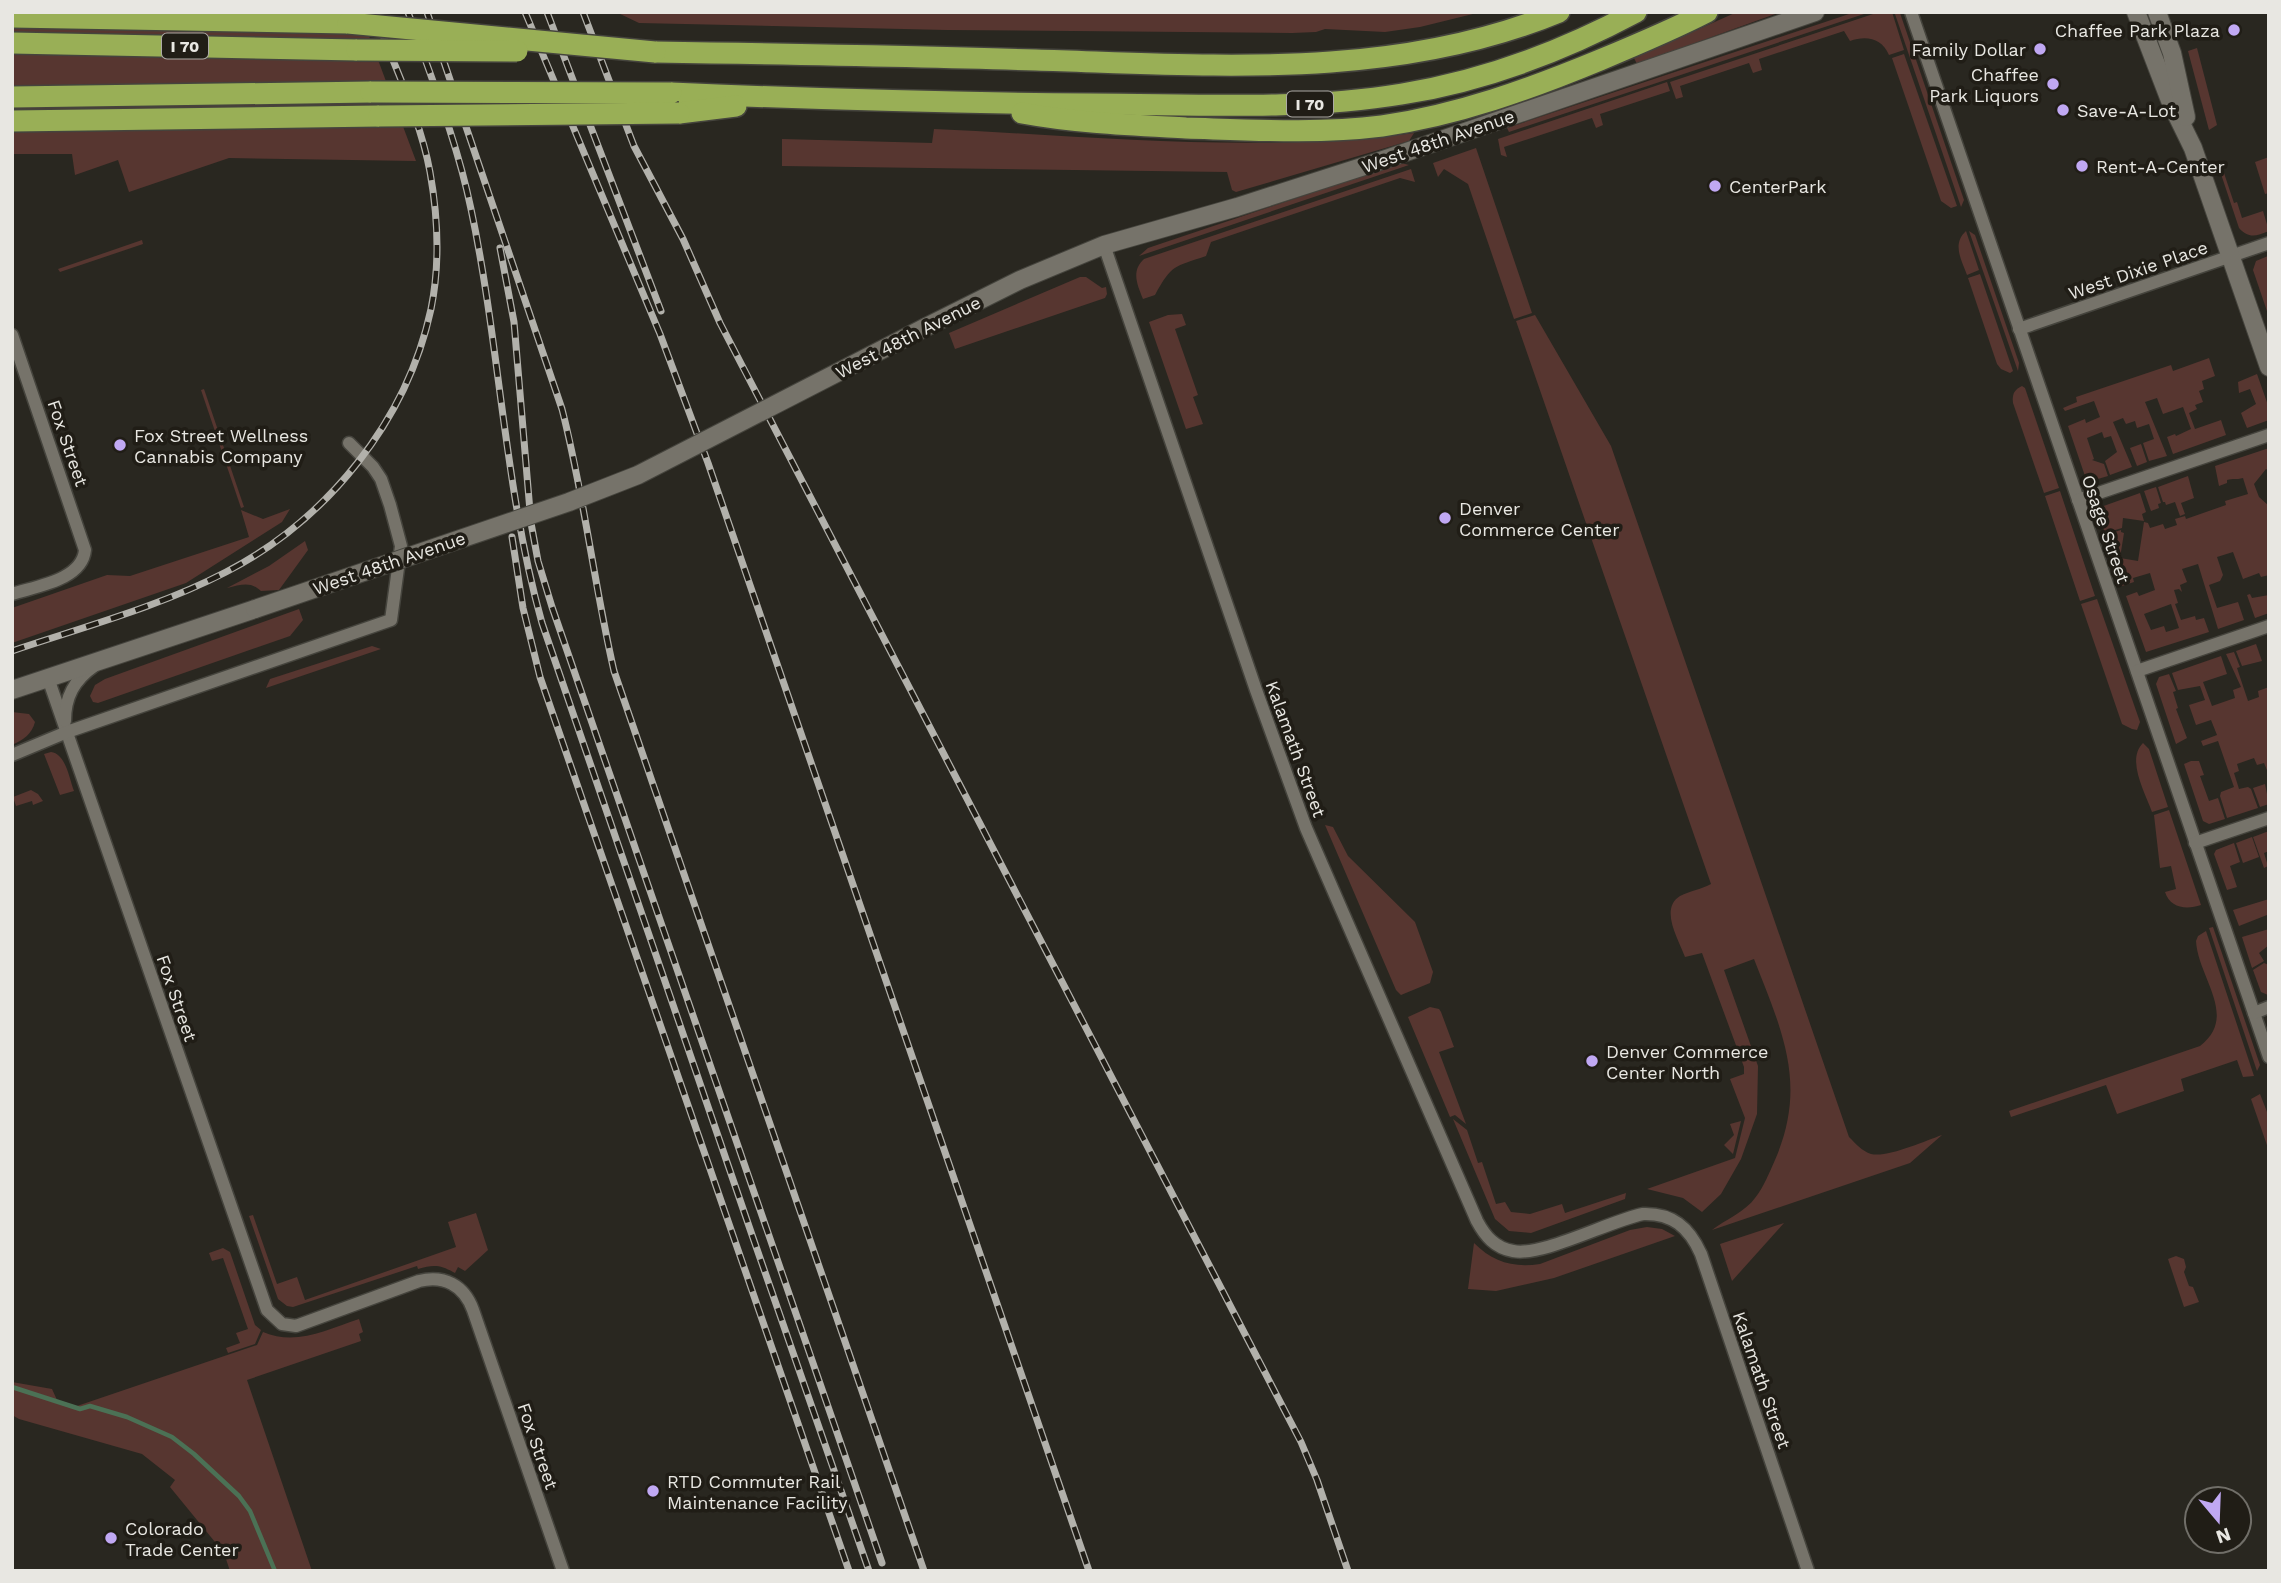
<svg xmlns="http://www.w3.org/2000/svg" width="2281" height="1583" viewBox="0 0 2281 1583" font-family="'Work Sans',sans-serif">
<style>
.green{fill:#573630;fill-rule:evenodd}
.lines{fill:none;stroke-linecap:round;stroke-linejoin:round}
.stream{stroke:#4b7155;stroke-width:4.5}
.street-casing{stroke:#45443d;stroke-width:15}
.secondary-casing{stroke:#45443d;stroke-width:20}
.highway-casing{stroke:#45443d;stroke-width:24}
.street{stroke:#76736a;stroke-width:12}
.secondary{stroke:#76736a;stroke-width:18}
.highway{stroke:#99af56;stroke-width:21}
.rail-casing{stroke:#b2b1ab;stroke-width:7}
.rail{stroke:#201d16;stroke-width:4.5;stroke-dasharray:13;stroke-linecap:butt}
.secondary-bridge-casing{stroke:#45443d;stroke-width:20;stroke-linecap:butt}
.highway-bridge-casing{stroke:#45443d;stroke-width:24;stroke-linecap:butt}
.secondary-bridge{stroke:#76736a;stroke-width:18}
.highway-bridge{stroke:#99af56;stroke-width:21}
.poi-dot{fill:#c0a8f3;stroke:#201d16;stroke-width:2.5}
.labels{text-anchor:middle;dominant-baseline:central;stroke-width:7;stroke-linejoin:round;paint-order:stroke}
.shield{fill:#201d16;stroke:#acaaa5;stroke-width:2}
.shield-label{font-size:16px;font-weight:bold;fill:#e8e7e2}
.poi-label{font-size:18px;fill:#e8e7e2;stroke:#201d16;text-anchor:start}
.street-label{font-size:18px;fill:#e8e7e2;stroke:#201d16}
</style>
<rect width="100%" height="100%" fill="#292720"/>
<g class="green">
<path d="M12,12H360L416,161L229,158L129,192L118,160L75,175L72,154H12Z"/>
<path d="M616,12H1481L1420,27L1385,32L1325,29L1316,32L1292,33L947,30L639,23Z"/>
<path d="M1737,12H1781L1637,64L1634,58Z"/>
<path d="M1855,12H1870L1509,132L1507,128Z"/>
<path d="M1879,12H1892L1904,50L1889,55C1882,38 1866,35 1850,41L1844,31L1759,59L1762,70L1753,73L1749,63L1680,86L1683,97L1676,99L1670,82Z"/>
<path d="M1900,13L1964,200L1961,207L1895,14Z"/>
<path d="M2197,48L2217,125L2209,130L2188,51Z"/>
<path d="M1904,54L1957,206L1951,208L1941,201L1892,58Z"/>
<path d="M1667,82L1670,91L1600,114L1603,125L1596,128L1592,118L1504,147L1507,157L1501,155L1498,139Z"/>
<path d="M934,129C1093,136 1256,154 1414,133L1409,141L1236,192L1232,190L1227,172L782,166V139L932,143Z"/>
<path d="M1476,148L1532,313L1514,319L1468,184L1444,169L1438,177L1433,163Z"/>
<path d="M2269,157V193L2265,194L2255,162Z"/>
<path d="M1401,163L1409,165L1139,256L1148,248Z"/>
<path d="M1411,169L1415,182L1400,178L1211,242L1206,256C1174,267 1172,264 1155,295L1143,299C1137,284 1131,271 1144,259Z"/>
<path d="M2223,170L2234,203L2237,202L2242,218L2263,211L2269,231C2256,236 2249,239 2239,228L2220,171Z"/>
<path d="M1966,231L1979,270L1967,275C1961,259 1952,244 1966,231Z"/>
<path d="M1969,231L1975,235L2019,363L2018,371Z"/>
<path d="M142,240L143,244L60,272L58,269Z"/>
<path d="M2268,256L2269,317L2253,270L2256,261Z"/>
<path d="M1980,274L2013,371L2010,373L2001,369L1997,364L1968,278Z"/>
<path d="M1080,277H1086L1102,288L1106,287L1107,294L1105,298L955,349L949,333Z"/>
<path d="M1182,314L1186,325L1175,329L1198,395L1193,397L1203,424L1186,429L1149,322L1168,315Z"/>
<path d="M1535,315L1611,446L1849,1137C1856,1144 1862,1151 1871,1154C1887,1158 1925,1141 1942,1135L1910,1163L1712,1230C1725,1220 1746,1211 1755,1198C1764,1187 1769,1173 1775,1160C1808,1084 1782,1031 1754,959L1724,970L1758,1066L1757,1114L1741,1159L1721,1194L1702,1212L1683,1198L1647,1189L1735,1158L1745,1118L1730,1079L1744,1074V1067L1702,953L1685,957C1679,940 1659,909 1680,896C1690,891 1702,889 1711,884L1516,321Z"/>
<path d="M2209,358L2215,376L2202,381L2204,389L2199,391L2203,402L2195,405L2197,409L2189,413L2195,429L2221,420L2226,435L2173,454L2167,437L2175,434L2176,436L2191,429L2183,407L2163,414L2157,398L2145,402L2167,456L2149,461L2143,443L2154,439L2149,424L2137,428L2135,421L2126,424L2123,418L2113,422L2132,467L2110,475L2105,461L2117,452L2111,436L2104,438L2102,432L2087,438L2094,459L2092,460L2104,464L2108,476L2091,481L2086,479L2068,426L2085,419L2086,423L2100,417L2094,401L2065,411L2063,408L2077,402L2076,397L2171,365L2173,371Z"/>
<path d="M2257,374L2269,408V420L2247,428L2241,413L2256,404L2250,389L2239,393L2238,382Z"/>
<path d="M2022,386L2025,388L2059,488L2044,493L2013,403C2012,394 2014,390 2022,386Z"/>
<path d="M204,389L244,507L241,508L201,390Z"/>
<path d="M2141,444L2147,462L2137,466L2130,448Z"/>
<path d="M2269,448V471L2266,469L2254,484L2259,497L2269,506V575L2261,577L2259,573L2243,579L2233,552L2217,557L2223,575L2220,581L2209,585L2217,608L2238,602L2244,620L2218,629L2198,564L2182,569L2187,582L2180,585L2182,592L2179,589L2174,590L2178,603L2175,604L2181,620L2195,616L2196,620L2204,618L2209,632L2146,652L2126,596L2137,592L2139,596L2155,590L2150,573L2133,578L2134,582L2122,586L2105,535L2121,530V532L2124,533L2120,558L2138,561L2144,522L2148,523L2150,528L2163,524L2165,529L2177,525L2175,519L2185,516L2186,519L2226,505L2225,501L2248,494L2243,478C2236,480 2233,478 2227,480V483L2219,486L2215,466ZM2171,604L2179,628L2166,632L2164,626L2151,630L2144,614Z"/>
<path d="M2188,476L2194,498L2181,503L2185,514L2180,516L2175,502L2166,505L2165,502H2163L2158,487Z"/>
<path d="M2156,487L2161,503L2158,504L2159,508L2151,511L2144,491Z"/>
<path d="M2060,491L2095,596L2080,601L2045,496Z"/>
<path d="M2140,493L2146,512L2142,514L2144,521L2123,518L2122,528L2105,533L2097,512L2098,508Z"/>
<path d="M290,509L282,522L186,583L12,643V608L107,575L130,576L249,537L241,510L263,519Z"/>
<path d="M305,541L308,550L279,590L261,591C250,581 241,585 227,588L269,566Z"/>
<path d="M2250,594L2252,598L2269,595V613L2255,618L2247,595Z"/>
<path d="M2097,599L2140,722L2137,730L2132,729L2122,724L2081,604Z"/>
<path d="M299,609L303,620L290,636L98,703L93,702L90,696L95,685L105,679Z"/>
<path d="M2256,644L2262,661L2242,666L2236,651Z"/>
<path d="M372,646L381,649L266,688L270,679Z"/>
<path d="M2234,652L2240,667L2237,668L2248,701L2259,697L2258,691L2269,687V775L2264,763L2257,765L2254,758L2237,764L2239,771L2234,773L2239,789L2248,787L2251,789L2258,808L2227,818L2220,796L2221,792L2234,787L2218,741L2203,746L2201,741L2217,735L2211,720L2196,725L2189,705L2205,700L2200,686L2178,690L2172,673L2221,656L2227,674L2203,682L2212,706L2235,698L2233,690L2241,687L2226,654Z"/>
<path d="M2169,674L2176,691L2173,692L2178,708L2176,709L2187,738L2176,744L2156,684L2159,677Z"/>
<path d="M12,712L29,714L35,722C32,734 23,740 12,745Z"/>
<path d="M2143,743L2149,749L2168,807L2152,812C2145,792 2126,760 2143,743Z"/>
<path d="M51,752C66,754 69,778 74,791L60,795L44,754Z"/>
<path d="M2191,761H2199L2204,775L2200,776L2209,801L2218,798L2225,819L2209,824L2203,821L2184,764Z"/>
<path d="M2265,784L2269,804L2260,807L2253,788Z"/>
<path d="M31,790L38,794L43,801L33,805L32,801L16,806L13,797Z"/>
<path d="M2169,810L2201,905C2186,910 2170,908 2165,892L2176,889L2171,866L2160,868L2154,815Z"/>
<path d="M1325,825L1333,827L1348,856L1415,922L1433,972L1430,983L1401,995L1396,990Z"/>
<path d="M2269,831V851L2264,853L2268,866L2264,868L2253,837Z"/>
<path d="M2252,837L2259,857L2243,863L2236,843Z"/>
<path d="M2234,843L2240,862L2230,866L2237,887L2227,890L2214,854L2216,850Z"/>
<path d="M2269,899V920L2267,915L2239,926L2233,910Z"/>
<path d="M2213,927L2260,1065L2257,1071L2209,928Z"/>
<path d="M2269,929V945L2259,953L2264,961L2252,968L2242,937Z"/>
<path d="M2206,931L2254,1076L2243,1077L2237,1060L2181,1079L2184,1091L2117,1114L2106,1085L2011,1117L2009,1111L2200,1046C2239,1016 2198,978 2196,941L2198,936Z"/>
<path d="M2264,963L2269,965L2268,995L2261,992L2253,970Z"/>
<path d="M1430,1007L1439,1009L1441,1012L1454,1047L1439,1052L1466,1124L1455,1115L1450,1117L1408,1017Z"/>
<path d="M2260,1094L2269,1117V1151L2251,1099Z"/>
<path d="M1453,1119L1467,1130L1478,1163L1482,1162L1496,1204L1505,1202L1511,1212L1530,1214L1562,1204L1565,1213L1626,1193L1625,1199L1531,1233L1509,1231L1495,1219Z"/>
<path d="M1741,1121L1733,1154L1724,1145L1734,1135L1730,1124Z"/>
<path d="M476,1213L488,1250L465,1271L458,1267L455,1273C441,1265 434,1264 418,1269L417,1266L293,1307L287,1306L278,1299L249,1216L253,1215L277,1284L297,1277L305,1300L456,1247L448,1222Z"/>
<path d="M1784,1223L1732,1281L1720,1244Z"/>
<path d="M1647,1227L1662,1229L1675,1236L1554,1278L1496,1291L1468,1289L1474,1243C1493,1262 1513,1268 1540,1264L1630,1230Z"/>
<path d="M223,1248L230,1252L255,1325L261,1330L255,1344L228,1353L226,1348L240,1343L236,1333L248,1329L223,1258L212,1261L209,1253Z"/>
<path d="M2176,1256L2184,1259L2186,1267L2184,1272L2189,1286L2193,1287L2199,1302L2184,1307L2168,1259Z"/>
<path d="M359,1319L363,1332L359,1334L361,1341L247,1380L312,1571H230L224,1553L170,1487L175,1480L142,1454L19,1419L12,1415V1382L52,1389L57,1400L77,1406L257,1345L263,1332C296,1346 326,1330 359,1319Z"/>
</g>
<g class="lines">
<path class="stream" d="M12,1387L80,1409L90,1406L127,1417L172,1437L194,1454L239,1496L250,1511L275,1571"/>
<g class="street-casing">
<g id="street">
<path d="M1911,12L2269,1057"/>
<path d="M1104,245L1256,690L1306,828L1477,1221C1485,1236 1495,1248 1513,1251C1542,1257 1609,1221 1643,1214C1672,1213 1689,1227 1701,1254L1808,1571"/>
<path d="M2019,329L2269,243"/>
<path d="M12,335L85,550C82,580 37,586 12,594"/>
<path d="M2078,500L2269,435"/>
<path d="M2137,671L2269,626"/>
<path d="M48,678L267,1310L282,1324L296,1326L419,1281C444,1275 464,1285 473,1310L563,1571"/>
<path d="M65,721C65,697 74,680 94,666"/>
<path d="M12,755L67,732L391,620L401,546L390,505L381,479L373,467L349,443"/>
<path d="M2195,843L2269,818"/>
<path d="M2254,1013L2269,1007"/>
</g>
</g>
<g class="secondary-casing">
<g id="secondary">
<path d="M2136,12L2171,103L2193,148L2269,367"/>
<path d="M2157,12L2172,53L2186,117"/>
<path d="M926,327L1020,280L1104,245L1237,207L1377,162L1815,12"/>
<path d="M12,690L255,609"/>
</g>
</g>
<g class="highway-casing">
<g id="highway">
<path d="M12,17L348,23"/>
<path d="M12,43L357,50"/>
<path d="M655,52C782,54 909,56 1036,60C1211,65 1393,81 1559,12"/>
<path d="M671,93C811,99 950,103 1090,104C1194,104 1298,111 1402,94C1484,81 1563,51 1636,12"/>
<path d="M12,97L371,92"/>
<path d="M679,113L736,106"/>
<path d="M1022,113C1076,123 1131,125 1186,128C1251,130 1318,134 1382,126C1458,115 1530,89 1600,60C1636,45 1672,30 1707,12"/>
<path d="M12,121L379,116"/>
</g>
</g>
<use href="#street" class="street"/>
<use href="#secondary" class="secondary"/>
<use href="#highway" class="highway"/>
<g class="rail-casing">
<g id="rail">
<path d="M408,12C431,77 457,141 471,209C500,346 504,488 542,623L751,1232L869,1571"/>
<path d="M427,12L562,409C584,495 594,584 614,671L924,1571"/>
<path d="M525,12L660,334L708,463L1089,1571"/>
<path d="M547,12L661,311"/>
<path d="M583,12L634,146L683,239L720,323L1301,1442L1317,1480L1348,1571"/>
<path d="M500,248L514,322L531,523L538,561L552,607L882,1563"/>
<path d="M512,537L523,608L540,677L849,1571"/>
<path d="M12,651C83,627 159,607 226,572C327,520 407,421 431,309C440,265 438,217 430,172C420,117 393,64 374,12"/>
</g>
</g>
<use href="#rail" class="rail"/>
<g class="secondary-bridge-casing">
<path id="secondary-bridge" d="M255,609L569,502L638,475L926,327"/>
</g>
<g class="highway-bridge-casing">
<g id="highway-bridge">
<path d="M348,23L655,52"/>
<path d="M357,50L517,51"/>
<path d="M371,92L671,93"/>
<path d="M379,116L679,113"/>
</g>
</g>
<use href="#secondary-bridge" class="secondary-bridge"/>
<use href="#highway-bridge" class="highway-bridge"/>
</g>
<g class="poi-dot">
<circle cx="2234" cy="30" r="7"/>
<circle cx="2040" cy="49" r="7"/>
<circle cx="2053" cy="84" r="7"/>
<circle cx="2063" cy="110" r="7"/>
<circle cx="2082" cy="166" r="7"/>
<circle cx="1715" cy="186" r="7"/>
<circle cx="120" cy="445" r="7"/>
<circle cx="1445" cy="518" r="7"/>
<circle cx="1592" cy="1061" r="7"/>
<circle cx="653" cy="1491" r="7"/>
<circle cx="111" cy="1538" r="7"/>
</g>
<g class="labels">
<g class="shield">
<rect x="162" y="33.5" width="46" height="25" rx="5"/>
<rect x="1287" y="91.5" width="46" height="25" rx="5"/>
</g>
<g class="shield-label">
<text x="185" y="46">I 70</text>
<text x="1310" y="104">I 70</text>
</g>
<g class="poi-label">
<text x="2220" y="30" text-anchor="end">Chaffee Park Plaza</text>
<text x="2026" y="49" text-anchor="end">Family Dollar</text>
<text x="2039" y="74" text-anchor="end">Chaffee<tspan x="2039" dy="21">Park Liquors</tspan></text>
<text x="2077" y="110">Save-A-Lot</text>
<text x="2096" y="166">Rent-A-Center</text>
<text x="1729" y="186">CenterPark</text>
<text x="134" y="435">Fox Street Wellness<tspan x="134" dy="21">Cannabis Company</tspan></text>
<text x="1459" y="508">Denver<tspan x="1459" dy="21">Commerce Center</tspan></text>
<text x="1606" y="1051">Denver Commerce<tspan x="1606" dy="21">Center North</tspan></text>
<text x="667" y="1481">RTD Commuter Rail<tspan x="667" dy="21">Maintenance Facility</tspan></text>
<text x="125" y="1528">Colorado<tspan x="125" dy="21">Trade Center</tspan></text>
</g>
<g class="street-label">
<text transform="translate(1438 141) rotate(-19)">West 48th Avenue</text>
<text transform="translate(2138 270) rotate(-19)">West Dixie Place</text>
<text transform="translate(908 337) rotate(-27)">West 48th Avenue</text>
<text transform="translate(68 443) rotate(71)">Fox Street</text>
<text transform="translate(2106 529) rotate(71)">Osage Street</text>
<text transform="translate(389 563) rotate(-19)">West 48th Avenue</text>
<text transform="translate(1296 749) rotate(70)">Kalamath Street</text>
<text transform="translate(177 998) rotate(71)">Fox Street</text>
<text transform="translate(1762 1380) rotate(71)">Kalamath Street</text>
<text transform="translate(538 1446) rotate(71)">Fox Street</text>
</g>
</g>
<rect width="2281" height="1583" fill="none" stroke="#e8e7e2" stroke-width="28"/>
<g transform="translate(2218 1520) rotate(161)"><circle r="33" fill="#201d16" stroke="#706e68" stroke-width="2"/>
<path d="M0-5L12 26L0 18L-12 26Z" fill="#c0a8f3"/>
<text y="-10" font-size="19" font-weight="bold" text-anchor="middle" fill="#e8e7e2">N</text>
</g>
</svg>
